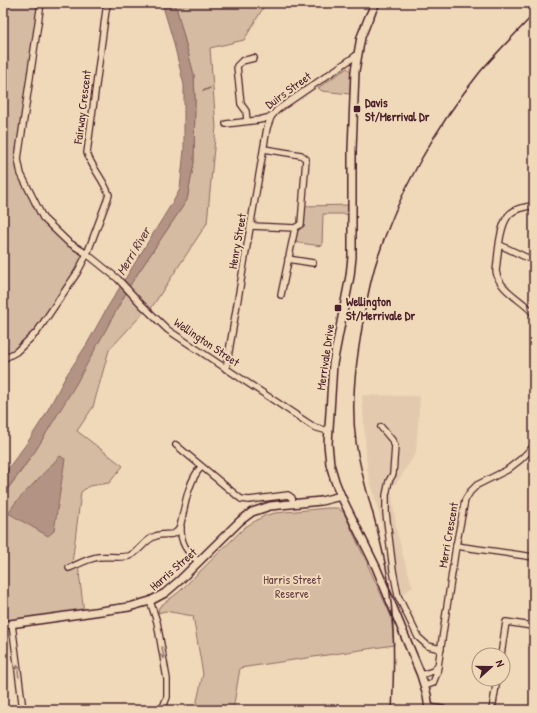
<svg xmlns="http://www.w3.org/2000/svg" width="537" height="713" viewBox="0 0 537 713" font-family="'Patrick Hand',sans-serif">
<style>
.built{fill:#e3caae}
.green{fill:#d5bba1;stroke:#906d66}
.water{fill:#b39484;stroke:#896560}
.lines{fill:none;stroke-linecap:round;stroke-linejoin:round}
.stream{stroke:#896560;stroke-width:1.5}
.minor-casing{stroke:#4a1f2b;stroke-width:8}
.tertiary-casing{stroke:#4a1f2b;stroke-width:10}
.minor{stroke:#f0d9b9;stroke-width:5.5}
.tertiary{stroke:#f0d9b9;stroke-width:7}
.rail{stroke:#4a1f2b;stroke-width:1.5}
.oneway{stroke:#9d7c72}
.poi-dot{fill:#4a1f2b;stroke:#f0d9b9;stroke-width:1.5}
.labels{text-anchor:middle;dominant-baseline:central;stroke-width:4;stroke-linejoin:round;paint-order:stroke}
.street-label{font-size:12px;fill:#4a1f2b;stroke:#f0d9b9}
.poi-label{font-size:12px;font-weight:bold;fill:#4a1f2b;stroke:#f0d9b9;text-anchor:start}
.park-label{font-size:12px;fill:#663e43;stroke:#f0d9b9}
.water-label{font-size:13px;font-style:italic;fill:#643c41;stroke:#f0d9b9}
</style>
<rect width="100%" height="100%" fill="#f0d9b9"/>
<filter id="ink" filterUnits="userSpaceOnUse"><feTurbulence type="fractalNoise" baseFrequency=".025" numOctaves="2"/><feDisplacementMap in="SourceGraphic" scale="8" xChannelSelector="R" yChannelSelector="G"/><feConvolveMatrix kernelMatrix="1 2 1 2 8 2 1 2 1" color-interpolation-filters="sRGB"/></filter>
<g filter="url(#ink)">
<path class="built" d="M362,395L417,396L420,398L416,453L396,484L391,487L396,527L403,556L413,587L401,595L367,469Z"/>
<g class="green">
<path d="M3,3H41L20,145L21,174L43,218L68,242L87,254L37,332L3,359Z"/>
<path d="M175,3H266L244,40L210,48L216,127L207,223L152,307L149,312L146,310L109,350L93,407L77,431L123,466L109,483L89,486L81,492L72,564H78L84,613L3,624V495L23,469L45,435L132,282L187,200L194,162L195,99L194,75Z"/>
<path d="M347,68L351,71L350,94L322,91L318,88Z"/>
<path d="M352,205V214H323L322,246L292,242L295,228L301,224L302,206Z"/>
<path d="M328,508H338L344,513L391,616L394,645L240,668L233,710H195L203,674L193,616L165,611L158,613L159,607L179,592L245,527L264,516L275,513Z"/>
</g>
<g class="water">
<path d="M162,3H175L194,75L195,99L194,162L187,200L132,282L76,384L36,450L3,495V475L27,443L44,417L66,376L87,344L107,308L174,200L180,189L184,150V85L173,40Z"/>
<path d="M60,456L65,459L54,531L48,536L8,513L16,502Z"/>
</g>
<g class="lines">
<path class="stream" d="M203,91L210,88"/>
<g class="minor-casing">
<g id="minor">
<path d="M41,3L18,159L21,174L43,218L68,242L87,254L118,279L142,305L168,330L314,427L328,431"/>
<path d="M247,121L246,111L241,104L237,66L242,61L254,58"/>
<path d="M226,124L259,120L271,117L277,110L357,55"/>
<path d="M534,206C526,206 513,209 508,216C499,228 498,256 496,271C499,291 523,300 534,314"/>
<path d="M251,226L295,228L301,224L306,159L301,155L264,149"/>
<path d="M500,245L534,261"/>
<path d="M288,259L313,263"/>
<path d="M281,295L295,228"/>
<path d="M3,359L16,352L37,332L77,273L87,254L109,195C104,180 92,168 87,153L106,10L108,3"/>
<path d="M226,369L267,128L271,117"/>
<path d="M381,427L392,440L395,446L393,474L389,481L386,495V513L393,570L398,596L418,637L428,646L441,649"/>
<path d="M176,445L241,499L249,500L288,495L292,498L293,503"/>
<path d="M181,527C180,543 187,552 199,562"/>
<path d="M456,546L534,557"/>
<path d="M69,568C79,564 87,559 98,557C106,556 122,558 129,556C140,552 145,539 156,536C165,532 175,539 180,527C185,507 187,483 201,467"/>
<path d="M150,601L157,622L167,679V697L162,710"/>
<path d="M12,624L23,710"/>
<path d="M501,655L506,622L532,626"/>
<path d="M421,675L433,671L438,666"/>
<path d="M425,686L433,683L437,673L456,546L465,500L470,492L477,485L507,470L521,459L534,446"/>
<path d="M492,710L497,679"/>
</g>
</g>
<g class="tertiary-casing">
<g id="tertiary">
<path d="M376,3L369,17L361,37L355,71L352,150V257L350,276L333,364L328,444L330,464L335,481L341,496L376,567L421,675L427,695L429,710"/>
<path d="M3,625L129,607L150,601L165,593L179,581L240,521L252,512L270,506L321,501L341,496"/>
<path d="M429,708L443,710"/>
</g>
</g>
<use href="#minor" class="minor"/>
<use href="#tertiary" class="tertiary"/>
<path class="rail" d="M392,710C395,656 395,601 382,549C374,513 361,478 356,442C351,405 355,370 361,334C365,309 369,284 377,260C397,195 437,125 480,72C497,52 516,33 534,14"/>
</g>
<defs><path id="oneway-shaft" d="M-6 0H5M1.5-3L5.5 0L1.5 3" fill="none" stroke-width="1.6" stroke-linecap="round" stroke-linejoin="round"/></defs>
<g class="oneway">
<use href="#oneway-shaft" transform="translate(163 653) rotate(81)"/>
<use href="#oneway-shaft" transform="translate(18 671) rotate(-98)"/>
</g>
</g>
<g class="poi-dot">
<rect x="353" y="105" width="8" height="8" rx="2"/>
<rect x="334" y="304" width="8" height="8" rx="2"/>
</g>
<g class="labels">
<g class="street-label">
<text transform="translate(288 90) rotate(-36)">Duirs Street</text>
<text transform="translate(82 107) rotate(-83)">Fairway Crescent</text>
<text transform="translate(237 241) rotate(-80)">Henry Street</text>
<text transform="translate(207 342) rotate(34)">Wellington Street</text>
<text transform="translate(325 357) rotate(-82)">Merrivale Drive</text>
<text transform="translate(448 535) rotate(-80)">Merri Crescent</text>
<text transform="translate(173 569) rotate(-41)">Harris Street</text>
</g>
<g class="poi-label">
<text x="365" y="102">Davis<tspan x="365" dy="14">St/Merrival Dr</tspan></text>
<text x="346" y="301">Wellington<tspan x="346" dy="14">St/Merrivale Dr</tspan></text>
</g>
<g class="park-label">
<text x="292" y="579">Harris Street<tspan x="292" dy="14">Reserve</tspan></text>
</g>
<g class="water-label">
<text transform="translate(133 251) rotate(-59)">Merri River</text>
</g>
</g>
<rect width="537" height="713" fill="none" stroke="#f0d9b9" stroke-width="16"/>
<rect x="8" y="8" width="521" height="697" fill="none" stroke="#4a1f2b" stroke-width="1.5" filter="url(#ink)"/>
<g transform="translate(491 667) rotate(69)"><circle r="19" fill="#f0d9b9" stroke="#ae8f80"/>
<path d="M0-3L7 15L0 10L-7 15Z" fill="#4a1f2b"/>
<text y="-6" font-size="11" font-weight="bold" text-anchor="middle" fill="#4a1f2b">N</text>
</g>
</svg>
